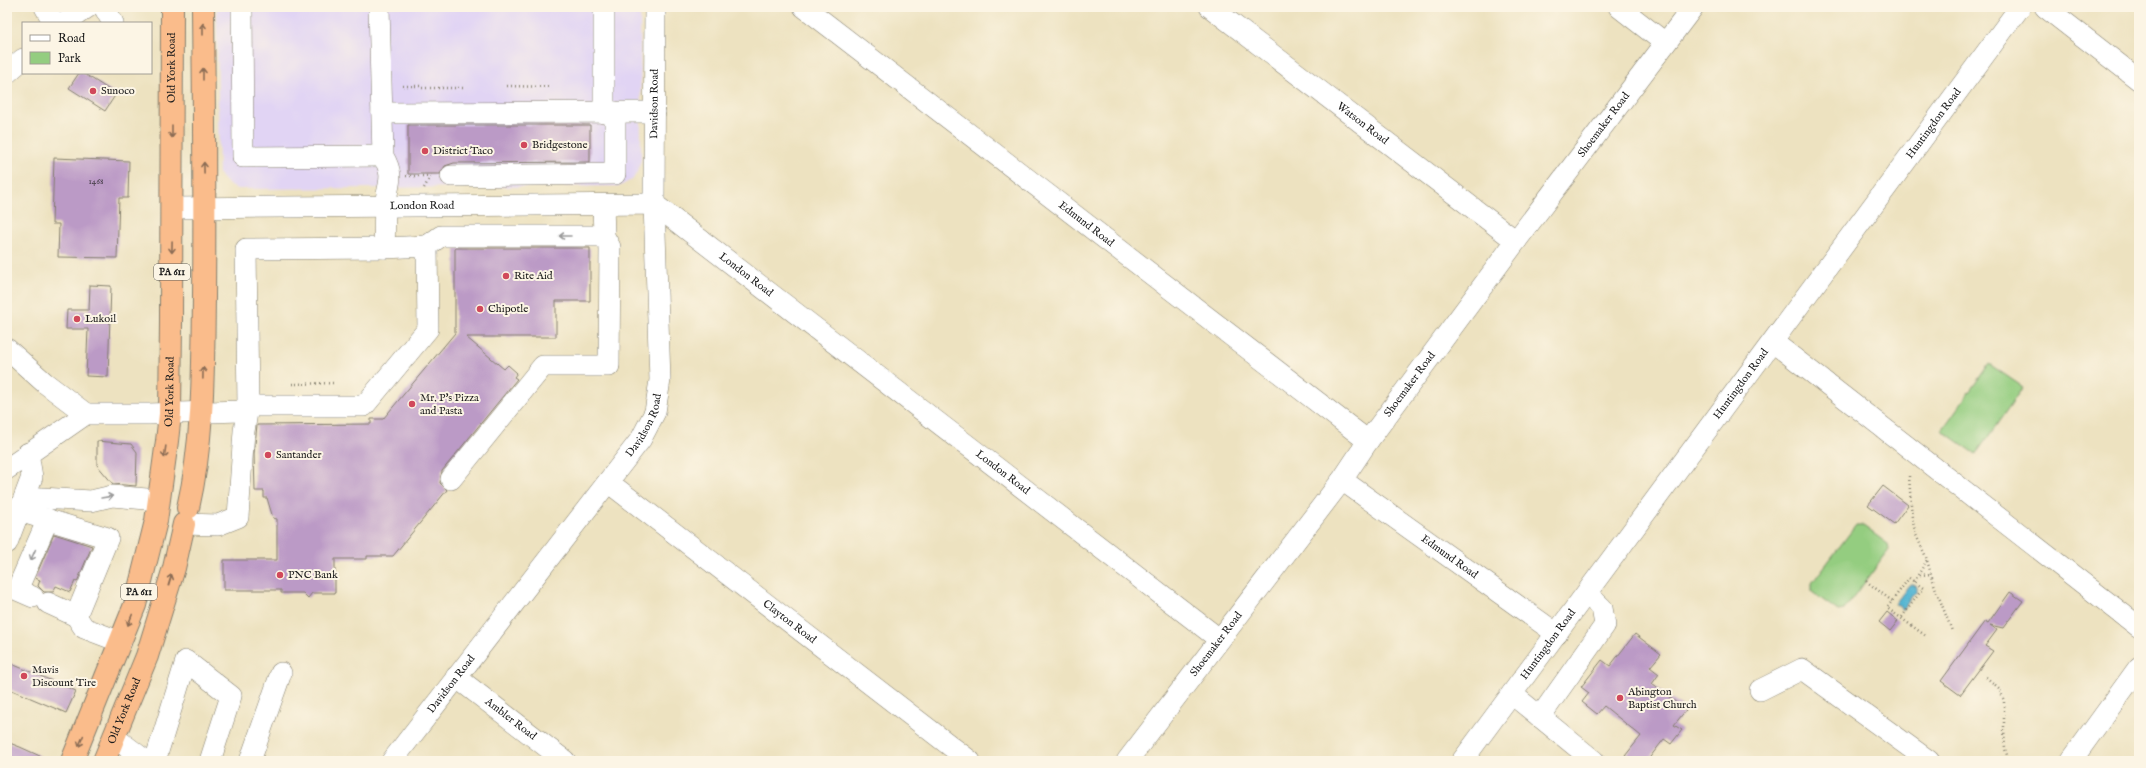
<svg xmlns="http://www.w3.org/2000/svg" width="2146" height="768" viewBox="0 0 2146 768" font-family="'IM FELL English',serif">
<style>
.built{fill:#e1d4f4}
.green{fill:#94cd80;stroke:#58744e}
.water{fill:#54b6d3;stroke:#386978}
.building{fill:#bb9ac6}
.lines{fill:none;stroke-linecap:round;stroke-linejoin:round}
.minor-casing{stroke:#847f6e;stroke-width:22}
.highway-casing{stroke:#847f6e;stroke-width:24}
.path{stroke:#847f6e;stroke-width:2.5;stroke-dasharray:1 3;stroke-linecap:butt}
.minor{stroke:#fff;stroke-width:21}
.highway{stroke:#fabc8b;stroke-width:22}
.oneway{stroke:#8b6c54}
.oneway2{stroke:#999}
.poi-dot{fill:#d1495b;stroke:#fcf5e5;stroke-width:1.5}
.labels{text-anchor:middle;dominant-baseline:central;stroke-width:4;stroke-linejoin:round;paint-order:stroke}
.number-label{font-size:9px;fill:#443c46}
.shield{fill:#fcf5e5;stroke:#5f5d58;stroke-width:1}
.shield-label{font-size:10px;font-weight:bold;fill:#1c1c1c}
.street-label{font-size:11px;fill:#1c1c1c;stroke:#fcf5e5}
.poi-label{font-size:11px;fill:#1c1c1c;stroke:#fcf5e5;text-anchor:start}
</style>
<rect width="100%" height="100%" fill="#fcf5e5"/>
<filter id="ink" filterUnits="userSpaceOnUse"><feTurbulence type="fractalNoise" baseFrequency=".025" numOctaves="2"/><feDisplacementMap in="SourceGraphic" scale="8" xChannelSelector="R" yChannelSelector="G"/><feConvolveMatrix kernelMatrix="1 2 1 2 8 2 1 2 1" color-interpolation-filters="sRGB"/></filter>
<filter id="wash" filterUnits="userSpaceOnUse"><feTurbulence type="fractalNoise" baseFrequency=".012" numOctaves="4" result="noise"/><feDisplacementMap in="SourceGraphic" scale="16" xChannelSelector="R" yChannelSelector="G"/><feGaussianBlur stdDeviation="0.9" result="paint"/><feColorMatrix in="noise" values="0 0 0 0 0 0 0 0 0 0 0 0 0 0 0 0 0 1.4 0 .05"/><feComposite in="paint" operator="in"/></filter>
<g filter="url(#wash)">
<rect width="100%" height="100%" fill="#ede2c0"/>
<path class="built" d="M217,7H640L641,160L637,172L633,179L620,186L238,189L229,185L219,174Z"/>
<g class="green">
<path d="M1989,364L2023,387L1976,454L1942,430Z"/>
<path d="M1856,525H1862L1888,544L1889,550L1844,610L1838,611L1812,592V583Z"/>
</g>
<path class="water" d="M1912,584L1917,587L1916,593L1912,596L1903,610L1900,605L1895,604L1909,585Z"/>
<g id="blocks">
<g class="building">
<path d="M79,73H83L116,94L105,111L69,88Z"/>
<path d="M408,125H590V162L454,163L445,166L440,174H408Z"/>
<path d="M54,158L129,161L128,198H119L117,258L58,257L59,224H52Z"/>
<path d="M455,248H590V301H556V337H466L504,369L508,365L517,373L514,377L517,379L442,471L440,483L447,490L393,556H367V559H335V593H312L308,598L303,593H281V590H224V560H277V519L273,518L267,498H264V491H255L254,454L257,425L371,424V419H383L455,333Z"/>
<path d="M90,285L111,286L108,377L86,376L88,329H66L67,310H89Z"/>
<path d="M97,441L131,444L137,452L136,486L113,484L97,465Z"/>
<path d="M1883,486L1908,505L1894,524L1868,505Z"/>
<path d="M54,534L92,546L77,582L75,581L70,592L56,586L53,592H44L38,586L40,580L35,578Z"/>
<path d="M2010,592L2023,601L2003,628L1990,625L1997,630L1985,646L1993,651L1960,695L1941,681L1985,621L1988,623Z"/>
<path d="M1887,612L1898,621L1890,631L1879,622Z"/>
<path d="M1635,634L1661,654L1650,667L1659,674L1652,684L1686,710L1674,725L1682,730L1671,744L1664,739L1647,761H1632L1625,756L1641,736L1604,706L1597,714L1582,702L1589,693L1581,687L1602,660L1610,666Z"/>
<path d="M7,662L76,691L66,713L7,688Z"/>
<path d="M7,742L20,747L51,761H7Z"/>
</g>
</g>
</g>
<g filter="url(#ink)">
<use href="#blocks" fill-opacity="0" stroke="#847f6e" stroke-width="1"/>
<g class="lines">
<g class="minor-casing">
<g id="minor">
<path d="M45,7L54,23"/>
<path d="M104,7L113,23"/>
<path d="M242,7L243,157L383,156"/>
<path d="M604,7V113"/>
<path id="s1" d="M804,7L1368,441"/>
<path id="s2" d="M1210,7L1516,241"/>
<path d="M1619,7L1665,43"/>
<path d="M2045,7L2139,80"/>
<path d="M64,23L88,7"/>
<path d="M7,73L23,59"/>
<path d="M382,113L655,112"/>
<path d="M451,176L615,174V112"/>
<path id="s3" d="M172,208L654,204L1219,639"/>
<path d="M427,246L441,236H604"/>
<path d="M1773,342L2139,627"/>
<path d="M7,349L45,383L86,414"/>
<path d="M7,469L86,414H149L240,411L248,406H364L428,329L427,246L384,248C385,234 384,220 385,207C387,184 396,178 383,156L379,7"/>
<path d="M451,479L543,366H609L610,247L604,236L603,205"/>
<path id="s4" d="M1342,480L1557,634"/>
<path id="s5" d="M608,482L970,761"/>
<path d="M25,497L91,501L112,496L158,500"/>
<path d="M19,511L108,538L76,616"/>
<path d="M184,524L218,525L238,517L244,431L248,406L246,249L384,248"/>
<path d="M7,543L32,477L28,453"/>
<path d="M33,597L17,590L48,519"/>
<path d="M48,603L76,616L84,628L121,642"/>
<path id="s6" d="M456,677L565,761"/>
<path d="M1760,690L1802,669L1929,761"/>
<path d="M1512,694L1594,761"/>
<path d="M1540,717L1605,625L1602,608L1587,594"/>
<path d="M114,737L146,761"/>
<path d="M155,761L186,661L231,696L210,761"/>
<path d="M250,761L281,673"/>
<path id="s7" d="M392,761L641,439L655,412L660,380L654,204L655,7"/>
<path id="s8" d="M1127,761L1342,480L1368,441L1516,241L1693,7"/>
<path id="s9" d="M1462,761L2020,7"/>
<path d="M2071,761L2139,667"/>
</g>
</g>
<g class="highway-casing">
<g id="highway">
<path d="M188,508C204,438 203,368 204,297C205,200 204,104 203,7"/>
<path id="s10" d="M72,761L135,605L156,521L167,441L170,414L171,321L172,7"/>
<path id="s11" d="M104,761L147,656L174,568L184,524"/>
</g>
</g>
<g class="path">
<path d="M422,8H464"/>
<path d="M403,86H422"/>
<path d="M507,86L550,87"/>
<path d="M422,88H465"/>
<path d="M406,176H433"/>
<path d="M424,188L431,176"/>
<path d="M292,384L335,383"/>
<path d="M1909,476L1912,518L1916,535L1926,557L1935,587L1952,631"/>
<path d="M1920,575L1931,574"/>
<path d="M1866,581L1892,601"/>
<path d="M1914,582L1927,560"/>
<path d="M1902,617L1923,588L1909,578L1887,608L1926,636"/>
<path d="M1986,677L2000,689L2004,701V727L2005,749L2009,761"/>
</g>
<use href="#minor" class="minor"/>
<use href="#highway" class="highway"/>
</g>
<defs><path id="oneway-shaft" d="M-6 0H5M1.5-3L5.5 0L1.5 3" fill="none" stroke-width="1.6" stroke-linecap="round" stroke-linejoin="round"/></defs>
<g class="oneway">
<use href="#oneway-shaft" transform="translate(203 29) rotate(-90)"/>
<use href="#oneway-shaft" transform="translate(203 74) rotate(-90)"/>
<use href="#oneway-shaft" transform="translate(172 132) rotate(90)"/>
<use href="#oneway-shaft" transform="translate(204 168) rotate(-91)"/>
<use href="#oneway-shaft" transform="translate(172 247) rotate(91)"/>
<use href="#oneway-shaft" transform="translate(203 373) rotate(-89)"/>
<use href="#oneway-shaft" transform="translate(165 452) rotate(98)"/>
<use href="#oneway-shaft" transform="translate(170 580) rotate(-73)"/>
<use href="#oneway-shaft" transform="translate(130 620) rotate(112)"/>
<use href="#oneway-shaft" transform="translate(81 741) rotate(113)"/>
</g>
<g class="oneway2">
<use href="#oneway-shaft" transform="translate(565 236) rotate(180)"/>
<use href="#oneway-shaft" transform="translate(107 497) rotate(-10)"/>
<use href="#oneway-shaft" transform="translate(33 555) rotate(114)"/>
</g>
</g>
<g class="poi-dot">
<circle cx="93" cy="91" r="4"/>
<circle cx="524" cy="145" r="4"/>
<circle cx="425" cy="151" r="4"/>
<circle cx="506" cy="276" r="4"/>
<circle cx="480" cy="309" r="4"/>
<circle cx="77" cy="319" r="4"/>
<circle cx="412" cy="404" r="4"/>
<circle cx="268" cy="455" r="4"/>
<circle cx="280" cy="575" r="4"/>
<circle cx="24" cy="676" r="4"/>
<circle cx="1620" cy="698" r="4"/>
</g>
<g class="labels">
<g class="number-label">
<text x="96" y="181">1468</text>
</g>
<g class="shield">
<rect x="154" y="264" width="36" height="16" rx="3"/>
<rect x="121" y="584" width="36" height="16" rx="3"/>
</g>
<g class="shield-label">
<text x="172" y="272">PA 611</text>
<text x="139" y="592">PA 611</text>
</g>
<g class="street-label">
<text stroke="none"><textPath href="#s10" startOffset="709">Old York Road</textPath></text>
<text stroke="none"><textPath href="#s7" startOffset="746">Davidson Road</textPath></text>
<text stroke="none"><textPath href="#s2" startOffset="192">Watson Road</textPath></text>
<text stroke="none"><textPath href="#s9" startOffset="793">Huntingdon Road</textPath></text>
<text stroke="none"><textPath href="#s8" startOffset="795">Shoemaker Road</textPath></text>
<text stroke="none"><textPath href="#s3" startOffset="250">London Road</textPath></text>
<text stroke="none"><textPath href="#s1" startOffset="356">Edmund Road</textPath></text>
<text stroke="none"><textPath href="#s3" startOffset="598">London Road</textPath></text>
<text stroke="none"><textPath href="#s8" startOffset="471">Shoemaker Road</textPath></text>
<text stroke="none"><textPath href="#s9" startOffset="469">Huntingdon Road</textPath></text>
<text stroke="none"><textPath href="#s10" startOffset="385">Old York Road</textPath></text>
<text stroke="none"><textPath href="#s7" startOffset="421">Davidson Road</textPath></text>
<text stroke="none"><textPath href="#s3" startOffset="922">London Road</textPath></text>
<text stroke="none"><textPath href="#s4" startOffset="132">Edmund Road</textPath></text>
<text stroke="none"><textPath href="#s5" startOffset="229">Clayton Road</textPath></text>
<text stroke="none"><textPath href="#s8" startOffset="147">Shoemaker Road</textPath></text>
<text stroke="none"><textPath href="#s9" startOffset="145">Huntingdon Road</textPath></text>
<text stroke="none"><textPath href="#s7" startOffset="97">Davidson Road</textPath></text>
<text stroke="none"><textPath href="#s11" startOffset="54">Old York Road</textPath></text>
<text stroke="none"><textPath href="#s6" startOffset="69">Ambler Road</textPath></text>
</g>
<g class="poi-label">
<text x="101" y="91">Sunoco</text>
<text x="532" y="145">Bridgestone</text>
<text x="433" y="151">District Taco</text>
<text x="514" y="276">Rite Aid</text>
<text x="488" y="309">Chipotle</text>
<text x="85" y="319">Lukoil</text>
<text x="420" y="398">Mr. P's Pizza<tspan x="420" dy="13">and Pasta</tspan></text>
<text x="276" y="455">Santander</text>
<text x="288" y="575">PNC Bank</text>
<text x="32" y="670">Mavis<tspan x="32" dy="13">Discount Tire</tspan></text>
<text x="1628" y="692">Abington<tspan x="1628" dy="13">Baptist Church</tspan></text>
</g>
</g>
<rect width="2146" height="768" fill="none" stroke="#fcf5e5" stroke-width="24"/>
<rect x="22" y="22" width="130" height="52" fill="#fcf5e5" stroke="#a29e95"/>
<rect x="30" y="35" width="20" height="6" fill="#ffffff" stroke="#a29e95"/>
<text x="58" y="42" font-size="12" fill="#1c1c1c">Road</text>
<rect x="30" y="52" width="20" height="12" fill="#94cd80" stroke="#a29e95"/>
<text x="58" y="62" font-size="12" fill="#1c1c1c">Park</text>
</svg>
